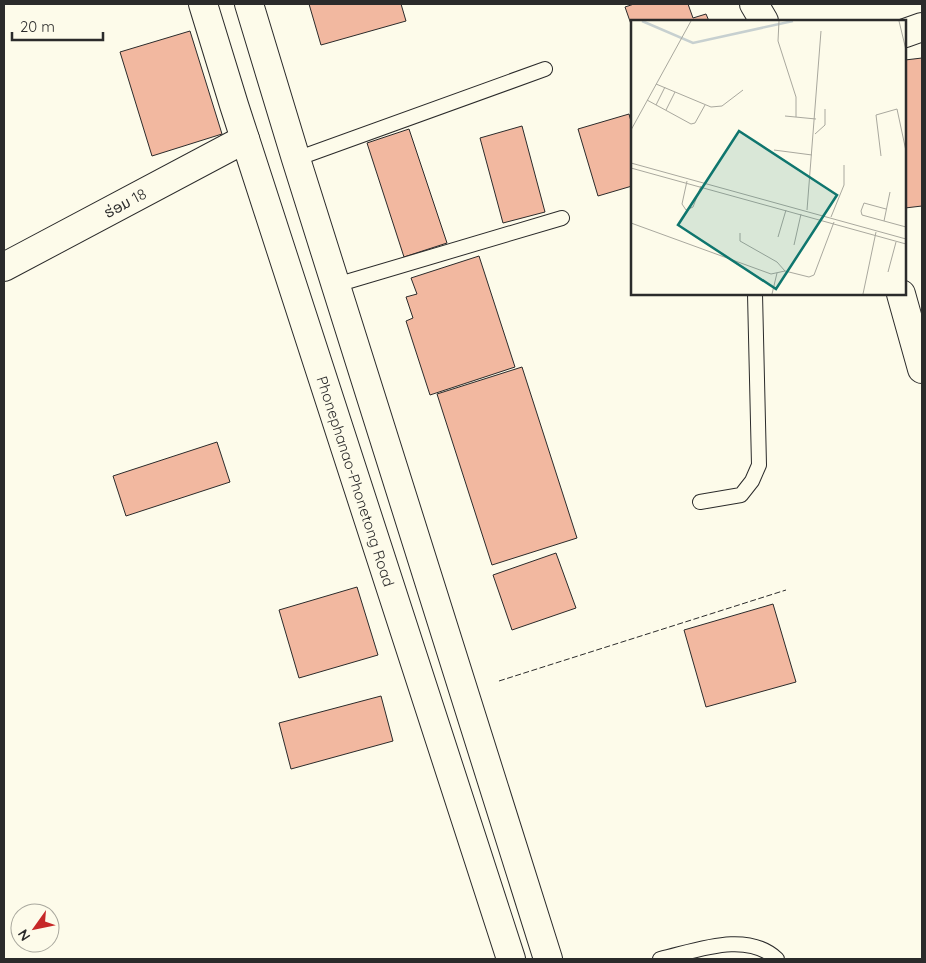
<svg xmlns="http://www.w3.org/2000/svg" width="926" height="963" viewBox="0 0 926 963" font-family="Quicksand,'Noto Sans Lao',sans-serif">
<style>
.building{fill:#f2b8a0;stroke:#2b2b2b}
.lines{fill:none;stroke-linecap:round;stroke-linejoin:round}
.lane-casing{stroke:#2b2b2b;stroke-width:16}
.street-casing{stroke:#2b2b2b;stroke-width:30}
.primary-casing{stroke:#2b2b2b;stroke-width:30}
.lane{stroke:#fdfbea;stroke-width:14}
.street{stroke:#fdfbea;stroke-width:28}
.primary{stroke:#fdfbea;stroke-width:28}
.fence{stroke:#2b2b2b;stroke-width:1;stroke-dasharray:6 2.5;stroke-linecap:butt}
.labels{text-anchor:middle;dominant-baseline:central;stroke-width:4;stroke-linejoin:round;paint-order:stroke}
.street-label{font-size:15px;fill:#2b2b2b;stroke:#fdfbea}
.inset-river{fill:none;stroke:#c7d0d0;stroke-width:2.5}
.inset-road{fill:none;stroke:#a9a89e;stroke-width:1}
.view{fill:#0f766e;fill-opacity:0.15;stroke:#0f766e;stroke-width:2.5}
.inset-edge{fill:none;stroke:#2b2b2b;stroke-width:2.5}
</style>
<rect width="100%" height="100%" fill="#fdfbea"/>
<g class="building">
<path d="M309,4H401L406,21L321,45Z"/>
<path d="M634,4H688L693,18L706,14L709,21H632V27L625,7Z"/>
<path d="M190,31L222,134L152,156L120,52Z"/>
<path d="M922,58V206L905,208V60Z"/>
<path d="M629,114L632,125V186L598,196L578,129Z"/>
<path d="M522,126L545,212L503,223L480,138Z"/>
<path d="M409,129L447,243L404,257L367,143Z"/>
<path d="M479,256L515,367L430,395L406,321L413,318L406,297L417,294L411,278Z"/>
<path d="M522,367L577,538L492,565L437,394Z"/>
<path d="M217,442L230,482L126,516L113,476Z"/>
<path d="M556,553L576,608L512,630L493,575Z"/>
<path d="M357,587L378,655L299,678L279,610Z"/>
<path d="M773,604L796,682L706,707L684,630Z"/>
<path d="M381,696L393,741L291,769L279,723Z"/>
</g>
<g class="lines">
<g class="lane-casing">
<g id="lane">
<path d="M296,159L545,69"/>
<path d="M336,285L562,218"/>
<path d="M700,502L741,495L752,481L759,465L755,294"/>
<path d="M660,959C696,951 746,930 777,959"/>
</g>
</g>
<g class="street-casing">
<g id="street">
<path d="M754,4L764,21"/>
<path d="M905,33L922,27"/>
<path d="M4,267L245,139"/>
<path d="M901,294L922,369"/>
</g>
</g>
<g class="primary-casing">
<g id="primary">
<path id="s1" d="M203,4L234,105L511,959"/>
<path d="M249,4L296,159L548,959"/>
</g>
</g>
<use href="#lane" class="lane"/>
<use href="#street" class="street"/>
<use href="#primary" class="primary"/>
<path class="fence" d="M499,681L786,590"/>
</g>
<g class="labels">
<g class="street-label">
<text transform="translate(125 203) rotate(-28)">ຮ່ອມ 18</text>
<text stroke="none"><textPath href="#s1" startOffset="501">Phonephanao-Phonetong Road</textPath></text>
</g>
</g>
<g transform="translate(631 20)">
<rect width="275" height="275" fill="#fdfbea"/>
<path class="inset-river" d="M11,1L62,23L162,1"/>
<path class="inset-road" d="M148,1L147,21L165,77V97M268,1L275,30M25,64L80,87L91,86L112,70M16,80L60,104L64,103L74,85M25,85L34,67M35,90L44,72M154,96L185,99M0,110L60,1M184,114L194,105V89M143,130L181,135M250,136L245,95L266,89L275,131M0,143L275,219M0,148L275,224M56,161L51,184L55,190L62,187L70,166M255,189L233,183L230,191L231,195L275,207M176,190L190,11M200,197L213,165V145M253,201L259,172M0,203L140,254L154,251L178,257L183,255L203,202M109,213V221L146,242L154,251M147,217L155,190M163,225L170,194M257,252L265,222M141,274L146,253M232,274L245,212"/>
<path class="view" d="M108,111L206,175L145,269L47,205Z"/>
<rect width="275" height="275" class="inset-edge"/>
</g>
<rect width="926" height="963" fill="none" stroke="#2b2b2b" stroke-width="10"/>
<g transform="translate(35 928) rotate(237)"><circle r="24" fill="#fdfbea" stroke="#a9a89e"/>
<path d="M0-4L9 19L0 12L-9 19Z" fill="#c62828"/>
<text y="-8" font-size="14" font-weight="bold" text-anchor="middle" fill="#2b2b2b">N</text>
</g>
<path d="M12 32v8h91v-8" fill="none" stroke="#2b2b2b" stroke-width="2.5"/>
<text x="20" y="32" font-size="15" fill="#2b2b2b" stroke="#fdfbea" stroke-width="4" paint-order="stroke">20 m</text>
</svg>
